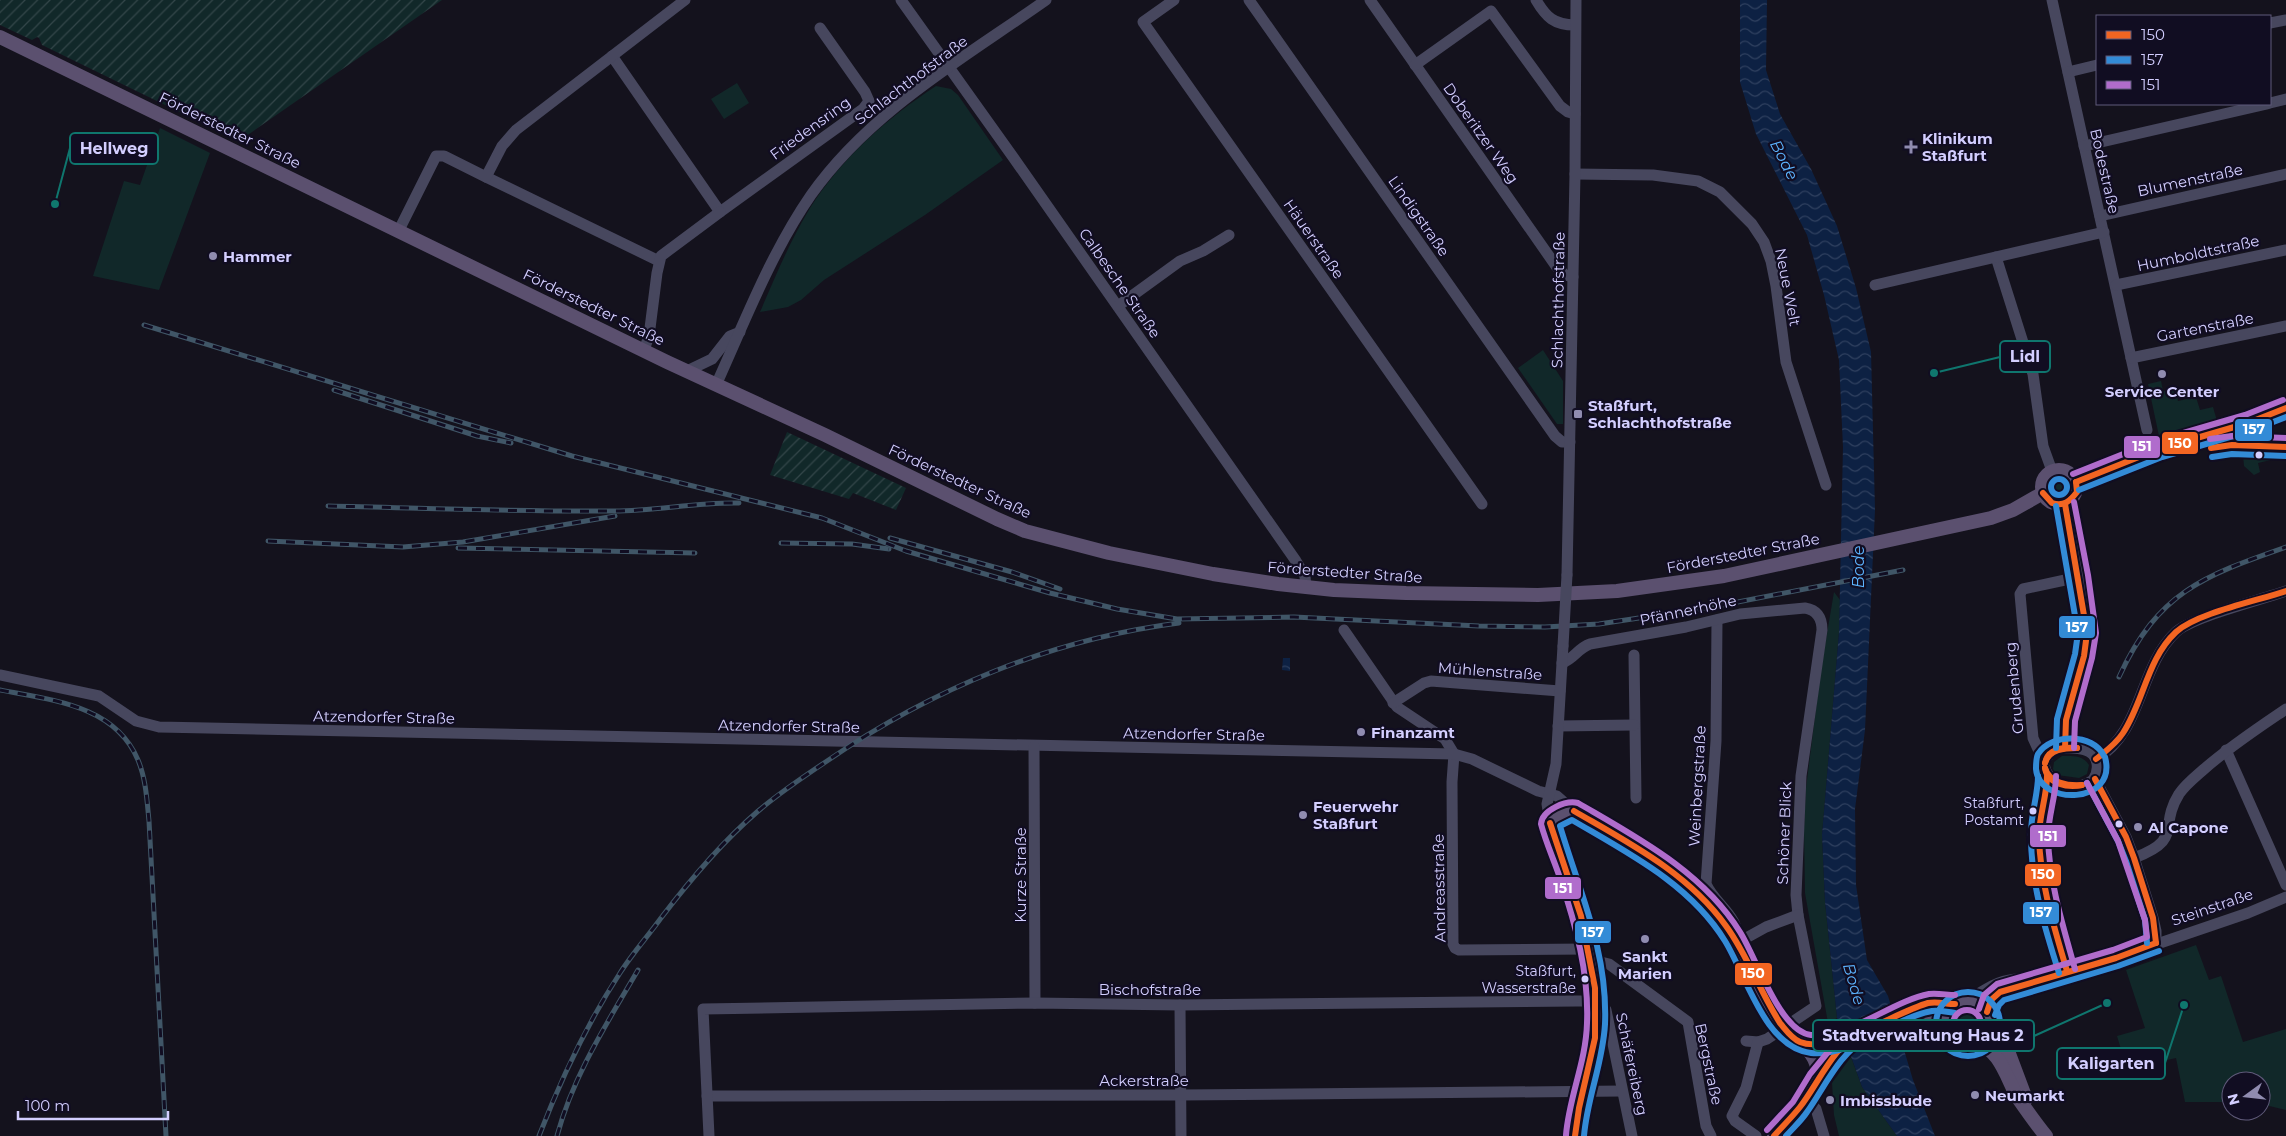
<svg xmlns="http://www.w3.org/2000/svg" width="2286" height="1136" viewBox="0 0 2286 1136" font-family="Montserrat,sans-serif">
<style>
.green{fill:#112829}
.garden{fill:url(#garden-furrows)}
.water{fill:url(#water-waves)}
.pier{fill:#14121d}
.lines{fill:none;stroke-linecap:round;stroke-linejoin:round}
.minor{stroke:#47475e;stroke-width:11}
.major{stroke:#5b506f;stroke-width:14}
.rail-casing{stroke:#405667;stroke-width:5}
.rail{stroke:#110d22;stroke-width:3;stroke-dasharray:9;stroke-linecap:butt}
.minor-bridge{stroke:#47475e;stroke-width:11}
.bus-1-casing{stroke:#110d22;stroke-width:10}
.bus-2-casing{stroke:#110d22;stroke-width:10}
.bus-3-casing{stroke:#110d22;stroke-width:10}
.bus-1{stroke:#f26522;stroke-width:6}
.bus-2{stroke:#338bd7;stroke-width:6}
.bus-3{stroke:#b06ccc;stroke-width:6}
.poi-dot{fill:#908cb0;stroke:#110d22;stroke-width:2}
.bus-dot{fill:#d3ceff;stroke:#110d22;stroke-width:2}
.labels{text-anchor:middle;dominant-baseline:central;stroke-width:4.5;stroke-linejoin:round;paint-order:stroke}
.bus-label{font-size:14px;fill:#d3ceff;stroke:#110d22;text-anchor:end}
.street-label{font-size:15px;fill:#d3ceff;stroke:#110d22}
.poi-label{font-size:15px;font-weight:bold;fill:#d3ceff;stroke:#110d22;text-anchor:start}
.water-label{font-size:16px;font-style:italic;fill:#5cb4ff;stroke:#110d22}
.leader{fill:none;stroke:#0f766e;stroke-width:2}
.callout-dot{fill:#0f766e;stroke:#110d22;stroke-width:2}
.callout{fill:#110d22;stroke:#0f766e;stroke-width:2}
.callout-label{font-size:16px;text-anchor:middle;font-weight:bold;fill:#d3ceff}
.line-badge{stroke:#110d22;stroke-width:2}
.badge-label{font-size:14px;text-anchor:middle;font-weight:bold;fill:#fff}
</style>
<defs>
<pattern id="garden-furrows" width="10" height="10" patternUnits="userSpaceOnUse" patternTransform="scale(1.25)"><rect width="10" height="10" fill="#112829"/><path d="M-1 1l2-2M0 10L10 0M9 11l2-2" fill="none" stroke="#334649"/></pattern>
<pattern id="water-waves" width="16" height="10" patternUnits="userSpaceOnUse" patternTransform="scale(1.25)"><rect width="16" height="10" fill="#0d2143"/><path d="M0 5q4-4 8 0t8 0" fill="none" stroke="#2f405f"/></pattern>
</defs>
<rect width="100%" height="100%" fill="#14121d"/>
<g class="green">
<path d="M737,83L749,103L724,119L711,99Z"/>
<path d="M936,86L951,89L958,95L1003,160L925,215L824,280L801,300L788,307L760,312C775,277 790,241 810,208C842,158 887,118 936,86Z"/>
<path d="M160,128L210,153L159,290L93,276L124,181L140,185Z"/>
<path d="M1543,350L1563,381V424H1557L1518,368Z"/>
<path d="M2161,381L2163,391L2175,389L2178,401L2196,397L2200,410L2213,407L2217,421L2199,425L2197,424L2191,428L2159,436L2148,384Z"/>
<path d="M2258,429L2261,436L2218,442V441Z"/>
<path d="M2243,455L2275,459L2258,463L2260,472L2254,475L2244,466Z"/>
<circle cx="2059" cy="487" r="11"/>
<path d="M1834,592L1840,600L1839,632L1822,835L1825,902L1837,1018L1828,1023L1805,893L1804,829L1806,788L1821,669Z"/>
<path d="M2062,756C2073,756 2083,755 2089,765L2087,774L2079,778L2057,775L2053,769L2054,762Z"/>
<path d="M2196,945L2209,980L2221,976L2243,1042L2286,1029V1110L2261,1104V1081H2231V1102H2185L2176,1058L2127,1069L2117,1036L2145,1028L2126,970Z"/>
<circle cx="1968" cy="1024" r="13"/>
<path d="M1851,1057L1862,1087L1897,1136H1839L1834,1115L1832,1083Z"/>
</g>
<g class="garden">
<path d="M0,0H442L239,141L42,45L39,38L37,37L32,40L0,25Z"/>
<path d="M787,432L906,488L896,510L853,493L849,499L770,475Z"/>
</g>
<g class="water">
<path d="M1740,0H1767L1766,70L1780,114L1811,169L1837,226L1856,288L1871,352L1875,510L1865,730L1855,809L1856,885L1867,960L1888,996L1913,1080L1935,1136H1897L1862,1087L1837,1018L1825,902L1822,835L1839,632L1843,447L1839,360L1824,295L1807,235L1756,134L1740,82Z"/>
<path d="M1283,658H1290V671L1282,670Z"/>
</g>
<path class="pier" d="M1894,1007L1900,1026L1867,1039L1848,1054L1838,1029Z"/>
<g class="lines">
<g class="minor">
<path d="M901,0L1013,157L1296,561L1305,576L1306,588"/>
<path d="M1174,0L1143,22L1482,504"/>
<path d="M1249,0L1555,436L1562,442H1570"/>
<path d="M1370,0L1556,266L1565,275L1573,277"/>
<path d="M1536,0C1546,17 1554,25 1575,25"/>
<path d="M2052,0L2147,430"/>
<path d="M2270,23L2286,20"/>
<path d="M612,56L720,212L863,109L869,101L865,92L820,28"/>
<path d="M1415,65L1491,11L1560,106L1568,112L1575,114"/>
<path d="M2068,72L2097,65"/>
<path d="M2270,103L2286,99"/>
<path d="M2084,146L2267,104"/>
<path d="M1575,174L1653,175L1698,181L1720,192L1752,224L1764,242L1771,261L1776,286L1786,362L1826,485"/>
<path d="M486,177L659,261"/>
<path d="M2100,216L2286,174"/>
<path d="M399,230L436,156H444L486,177L502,146L516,130L685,0"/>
<path d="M1996,257L2033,374L2043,446L2052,471"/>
<path d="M1875,285L2104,232"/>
<path d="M2116,285L2286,250"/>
<path d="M1118,306L1180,261L1203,251L1229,235"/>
<path d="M644,350L649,336L657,273L661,256L720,212"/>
<path d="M2131,358L2286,326"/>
<path d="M687,371L712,359L730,336L740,332"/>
<path d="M716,385C745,321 771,253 811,195C870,111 964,58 1046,0"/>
<path d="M2065,504L2079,577L2087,633L2084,656L2066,720L2065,748"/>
<path d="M1567,575L1575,174L1576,0"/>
<path d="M1717,620L1716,741L1706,884C1716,906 1741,916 1737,943"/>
<path d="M1344,630L1397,707L1445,739L1454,754L1452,782L1453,944L1455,948L1459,950L1588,949"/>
<path d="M1634,655L1636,798"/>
<path d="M1562,663C1574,659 1578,648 1590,644L1686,627L1740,614L1805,608C1817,610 1822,618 1822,630L1801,776L1796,895L1798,915L1816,1006L1767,1039L1758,1042L1746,1041"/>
<path d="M0,675L99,696L136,721L159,727L1454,754L1472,759L1538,791L1557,796L1574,811"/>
<path d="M1393,703L1424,683L1431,681L1560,691"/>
<path d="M1558,726L1634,725"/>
<path d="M1034,746L1035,1003"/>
<path d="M2061,748C2068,748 2078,747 2085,750C2099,754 2100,770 2093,780C2060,804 2022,758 2061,748Z"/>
<path d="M2226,750L2286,885"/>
<path d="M2048,756L2038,749L2033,738L2020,594L2023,589L2079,577"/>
<path d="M2096,759C2143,732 2138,668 2176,632C2192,617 2261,600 2286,591"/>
<path d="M2047,776C2048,790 2041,803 2040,817C2036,871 2052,920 2067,971"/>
<path d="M2095,779L2126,837L2134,858L2153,918L2156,931V943"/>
<path d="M1550,823L1547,804L1556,764L1563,646"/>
<path d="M2134,858C2184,839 2158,828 2179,794C2185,785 2195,777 2203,770C2229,747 2258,728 2286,709"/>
<path d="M1737,943L1766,927L1798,915"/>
<path d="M1590,963L1601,962L1609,964L1688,1022L1706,1126L1711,1136"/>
<path d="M1967,1001C1987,988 2005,975 2030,980"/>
<path d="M1180,1005L1181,1136"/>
<path d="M1987,1012L1991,1000L2006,990L2116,958L2248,913L2286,897"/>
<path d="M707,1096L1181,1095L1622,1091"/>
<path d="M1806,1098L1816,1109L1824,1136"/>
<path d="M709,1136L703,1009L1035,1003L1180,1005L1577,1001C1588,1001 1599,1000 1606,1010L1632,1136"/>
<path d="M1756,1136L1735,1121L1732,1116L1746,1088L1758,1042"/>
</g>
<g class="major">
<path d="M0,37L667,362L825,435L997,519L1025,531L1109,553L1213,574L1278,584L1334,590L1406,593L1538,595L1617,591L1724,576L1991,518L2013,510L2043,493"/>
<circle cx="2059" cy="487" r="17"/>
<path d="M2076,482L2159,449L2248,423L2286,408"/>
<circle cx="1967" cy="1024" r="23"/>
<path d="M1914,1009L1927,1012L1945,1023"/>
<path d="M1990,1020L2008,1051L2026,1099"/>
<path d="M1801,1042L1819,1043L1854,1035L1929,1003L1955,1004"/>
<path d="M1977,1044C2000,1048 2008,1082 2018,1098C2027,1111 2036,1124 2046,1136"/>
<path d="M1575,1136C1576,1097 1595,1063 1596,1024C1598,977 1585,926 1570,881C1564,862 1555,843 1550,823C1558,815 1562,813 1574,811C1633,845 1694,876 1733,935C1750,962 1758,994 1777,1020C1791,1039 1822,1050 1817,1079"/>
<path d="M1774,1136L1800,1107L1817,1079L1854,1035"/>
</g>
<g class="rail-casing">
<g id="rail">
<path d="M144,325L572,456L822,518L906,551L1050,593L1117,609L1177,619L1294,617L1479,626L1545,627L1599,624L1712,607L1903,570"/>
<path d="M334,390L477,436L511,443"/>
<path d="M328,506C423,508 519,512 614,511C656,511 697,502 739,503"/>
<path d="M890,538L1012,572L1060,589"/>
<path d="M268,541L403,547L463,542L615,516"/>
<path d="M781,543L852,544L889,549"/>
<path d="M458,548L695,553"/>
<path d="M2119,677C2158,592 2203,576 2286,547"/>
<path d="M0,690C51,700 115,705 138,760C146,779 147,801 149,821L166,1136"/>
<path d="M539,1136C561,1079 586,1025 620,973C632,954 648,936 661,918C690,880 721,843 757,812C779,793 803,777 827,761C932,689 1052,639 1179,623"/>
<path d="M557,1136C573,1076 607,1023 638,970"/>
</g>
</g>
<use href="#rail" class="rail"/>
<path class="minor-bridge" d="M1563,646L1567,575"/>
<g class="bus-1-casing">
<g id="bus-1">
<path d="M2211,448L2232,445L2286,447"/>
<path d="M2076,482L2159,449L2248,423L2286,408"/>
<path d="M2043,493L2052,503C2064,507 2070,501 2077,492L2076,482"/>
<path d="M2065,504L2087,633L2084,656L2066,720L2065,748"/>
<path d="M2096,759C2106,751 2116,744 2123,733C2144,701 2147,659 2176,632C2197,613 2257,601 2286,591"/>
<path d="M2045,763C2048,748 2065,747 2077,748"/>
<path d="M2045,763C2049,749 2065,748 2077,748"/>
<path d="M2045,768C2049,783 2068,786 2082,785"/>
<path d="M2045,768C2047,784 2068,788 2082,785"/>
<path d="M2047,776C2047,796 2039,816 2039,836C2040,883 2054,927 2067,971"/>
<path d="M2095,779L2126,837L2134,858L2153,918L2156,943"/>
<path d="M1574,811C1629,843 1688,873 1726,926C1748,956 1760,992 1780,1023C1786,1030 1791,1038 1800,1042C1831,1055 1896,1012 1928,1003C1937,1001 1946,1004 1955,1004"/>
<path d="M1550,823L1581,916L1595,988V1038L1579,1108L1575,1136"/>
<path d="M1987,1012L1991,1000L2000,992L2116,958L2156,943"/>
<path d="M1957,1044C1971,1047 1987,1042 1990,1026"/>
<path d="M1957,1044C1973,1049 1987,1044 1990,1026"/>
<path d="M1774,1136C1782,1127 1792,1117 1800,1107C1818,1084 1835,1043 1863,1031"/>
</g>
</g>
<g class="bus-2-casing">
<g id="bus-2">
<path d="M2212,457L2232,454L2286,456"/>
<circle cx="2059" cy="487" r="8"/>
<path d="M2079,490L2162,457L2250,431L2286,417"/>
<path d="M2056,748L2057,719L2075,654L2078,633L2056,506"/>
<path d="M2104,756C2093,733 2051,733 2038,754C2036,758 2036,765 2036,769C2039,806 2118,805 2105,757"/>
<path d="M2038,776C2038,796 2030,816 2031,837C2031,884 2045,929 2059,973"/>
<path d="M2087,783L2118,841L2126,861L2145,920L2147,943"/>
<circle cx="1968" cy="1024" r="32"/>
<path d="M1995,1015L1999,1005L2004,1000L2118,966L2159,951"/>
<path d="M1584,1136C1587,1098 1603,1063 1605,1024C1608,952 1580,893 1560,826L1572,820C1628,853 1690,884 1725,941C1746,975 1765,1048 1811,1053C1853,1057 1893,1018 1932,1011C1939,1010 1947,1012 1955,1013"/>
<path d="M1786,1136C1793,1128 1801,1121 1807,1112C1823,1090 1841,1050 1867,1039"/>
</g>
</g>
<g class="bus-3-casing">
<g id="bus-3">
<path d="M2210,439L2232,436L2286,438"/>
<path d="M2073,474L2156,441L2245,415L2283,400"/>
<path d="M2074,502L2088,575L2096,633L2092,658L2075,721L2074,748"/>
<path d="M2056,776C2056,797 2048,816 2048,837C2049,882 2063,926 2075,969"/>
<path d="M1979,1009L1984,995L1997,984L2113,950L2147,937L2145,920L2118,841L2087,783"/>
<circle cx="1967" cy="1024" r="14"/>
<path d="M1767,1130L1793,1102L1810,1074L1847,1029"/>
<path d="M1566,1135C1569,1097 1586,1062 1587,1023C1589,974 1576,925 1560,878C1554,860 1546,843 1541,824C1542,810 1566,800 1578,803C1638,838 1703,872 1740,932C1756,957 1780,1032 1811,1035C1848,1039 1892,1001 1929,994C1938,993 1947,995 1955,995"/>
</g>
</g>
<use href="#bus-1" class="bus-1"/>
<use href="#bus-2" class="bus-2"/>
<use href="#bus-3" class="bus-3"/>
</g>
<g class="poi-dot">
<path d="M1908.5 139.5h5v5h5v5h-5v5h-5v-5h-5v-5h5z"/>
<circle cx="213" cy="256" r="5"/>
<circle cx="2162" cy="374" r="5"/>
<rect x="1573" y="409" width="10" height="10" rx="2.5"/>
<circle cx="1361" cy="732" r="5"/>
<circle cx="1303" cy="815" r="5"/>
<circle cx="2138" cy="827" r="5"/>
<circle cx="1645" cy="939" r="5"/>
<circle cx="1975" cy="1095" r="5"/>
<circle cx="1830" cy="1100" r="5"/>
</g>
<g class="bus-dot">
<circle cx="2259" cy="455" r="4.5"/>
<circle cx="2033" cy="811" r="4.5"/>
<circle cx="2119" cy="824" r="4.5"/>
<circle cx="1585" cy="979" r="4.5"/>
</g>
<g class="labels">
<g class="bus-label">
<text x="2024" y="803">Staßfurt,<tspan x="2024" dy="17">Postamt</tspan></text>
<text x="1576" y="971">Staßfurt,<tspan x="1576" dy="17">Wasserstraße</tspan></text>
</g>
<g class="street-label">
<text transform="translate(911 80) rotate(-37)">Schlachthofstraße</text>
<text transform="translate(810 128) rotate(-36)">Friedensring</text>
<text transform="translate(230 130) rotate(26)">Förderstedter Straße</text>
<text transform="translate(1481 133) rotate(55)">Doberitzer Weg</text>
<text transform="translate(2105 171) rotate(77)">Bodestraße</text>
<text transform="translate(2190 180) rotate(-12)">Blumenstraße</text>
<text transform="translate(1419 216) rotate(55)">Lindigstraße</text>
<text transform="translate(1314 239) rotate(55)">Häuerstraße</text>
<text transform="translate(2198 253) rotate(-12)">Humboldtstraße</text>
<text transform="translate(1120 283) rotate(55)">Calbesche Straße</text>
<text transform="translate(1788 287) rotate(79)">Neue Welt</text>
<text transform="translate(1558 300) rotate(-89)">Schlachthofstraße</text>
<text transform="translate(594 307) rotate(26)">Förderstedter Straße</text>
<text transform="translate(2205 327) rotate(-11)">Gartenstraße</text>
<text transform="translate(960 481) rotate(25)">Förderstedter Straße</text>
<text transform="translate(1743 553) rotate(-11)">Förderstedter Straße</text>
<text transform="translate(1345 572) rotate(4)">Förderstedter Straße</text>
<text transform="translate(1688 610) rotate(-12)">Pfännerhöhe</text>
<text transform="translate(1490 671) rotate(4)">Mühlenstraße</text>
<text transform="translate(2014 688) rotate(-95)">Grudenberg</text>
<text transform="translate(384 717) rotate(1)">Atzendorfer Straße</text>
<text transform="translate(789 726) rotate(1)">Atzendorfer Straße</text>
<text transform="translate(1194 734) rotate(1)">Atzendorfer Straße</text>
<text transform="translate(1697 786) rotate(-87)">Weinbergstraße</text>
<text transform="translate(1784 833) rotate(-88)">Schöner Blick</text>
<text transform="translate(1020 875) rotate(-90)">Kurze Straße</text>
<text transform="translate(1439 888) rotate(-91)">Andreasstraße</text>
<text transform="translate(2212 907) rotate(-19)">Steinstraße</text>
<text x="1150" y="989">Bischofstraße</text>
<text transform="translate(1632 1064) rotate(78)">Schäfereiberg</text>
<text transform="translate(1709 1064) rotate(78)">Bergstraße</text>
<text x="1144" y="1080">Ackerstraße</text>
</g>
<g class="poi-label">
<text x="1922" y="138">Klinikum<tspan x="1922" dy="17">Staßfurt</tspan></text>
<text x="223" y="256">Hammer</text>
<text x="2162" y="391" text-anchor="middle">Service Center</text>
<text x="1588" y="405">Staßfurt,<tspan x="1588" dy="17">Schlachthofstraße</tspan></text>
<text x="1371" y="732">Finanzamt</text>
<text x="1313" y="806">Feuerwehr<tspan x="1313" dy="17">Staßfurt</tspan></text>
<text x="2148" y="827">Al Capone</text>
<text x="1645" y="956" text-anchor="middle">Sankt<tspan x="1645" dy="17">Marien</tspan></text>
<text x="1985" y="1095">Neumarkt</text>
<text x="1840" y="1100">Imbissbude</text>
</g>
<g class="water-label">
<text transform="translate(1784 160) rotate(63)">Bode</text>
<text transform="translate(1858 567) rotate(-90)">Bode</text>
<text transform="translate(1854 984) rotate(74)">Bode</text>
</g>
</g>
<path class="leader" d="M55 204L70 148M1934 373L2000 357M2107 1003L2034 1036M2184 1005L2165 1063"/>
<g class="callout-dot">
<circle cx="55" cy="204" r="5"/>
<circle cx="1934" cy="373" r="5"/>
<circle cx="2107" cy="1003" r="5"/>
<circle cx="2184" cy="1005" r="5"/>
</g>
<g class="callout">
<rect x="70" y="133" width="88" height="31" rx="5"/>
<rect x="2000" y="341" width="50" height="31" rx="5"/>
<rect x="1813" y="1020" width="221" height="31" rx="5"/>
<rect x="2057" y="1048" width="108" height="31" rx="5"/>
</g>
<g class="callout-label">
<text x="114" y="154">Hellweg</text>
<text x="2025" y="362">Lidl</text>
<text x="1923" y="1041">Stadtverwaltung Haus 2</text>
<text x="2111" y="1069">Kaligarten</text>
</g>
<g class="line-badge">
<rect x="2234" y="418" width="39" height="24" rx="5" fill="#338bd7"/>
<rect x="2161" y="431" width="38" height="24" rx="5" fill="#f26522"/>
<rect x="2123" y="435" width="38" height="24" rx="5" fill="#b06ccc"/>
<rect x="2058" y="615" width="38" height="24" rx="5" fill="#338bd7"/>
<rect x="2029" y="824" width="38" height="24" rx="5" fill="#b06ccc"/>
<rect x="2024" y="863" width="38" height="24" rx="5" fill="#f26522"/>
<rect x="1544" y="876" width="38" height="24" rx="5" fill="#b06ccc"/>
<rect x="2022" y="901" width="38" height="24" rx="5" fill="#338bd7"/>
<rect x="1574" y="920" width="38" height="24" rx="5" fill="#338bd7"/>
<rect x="1734" y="962" width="39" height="24" rx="5" fill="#f26522"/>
</g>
<g class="badge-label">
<text x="2254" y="434">157</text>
<text x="2180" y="448">150</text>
<text x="2142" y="451">151</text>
<text x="2077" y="632">157</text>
<text x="2048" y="841">151</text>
<text x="2043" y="879">150</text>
<text x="1563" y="893">151</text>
<text x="2041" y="917">157</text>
<text x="1593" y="937">157</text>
<text x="1753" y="978">150</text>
</g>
<rect x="2096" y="15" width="175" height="90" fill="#110d22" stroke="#5f5a7a"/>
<rect x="2106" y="31" width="25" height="8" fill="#f26522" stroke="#5f5a7a"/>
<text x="2141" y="40" font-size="15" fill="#d3ceff">150</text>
<rect x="2106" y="56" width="25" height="8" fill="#338bd7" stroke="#5f5a7a"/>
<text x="2141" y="65" font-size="15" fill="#d3ceff">157</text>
<rect x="2106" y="81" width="25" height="8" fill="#b06ccc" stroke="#5f5a7a"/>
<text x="2141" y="90" font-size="15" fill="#d3ceff">151</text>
<g transform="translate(2246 1096) rotate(255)"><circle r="24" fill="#110d22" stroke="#5f5a7a"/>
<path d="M0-4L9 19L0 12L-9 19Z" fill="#908cb0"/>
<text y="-8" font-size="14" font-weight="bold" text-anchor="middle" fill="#d3ceff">N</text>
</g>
<path d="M18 1111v8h150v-8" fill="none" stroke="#d3ceff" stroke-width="2.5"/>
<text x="25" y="1111" font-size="15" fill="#d3ceff" stroke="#110d22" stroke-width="4" paint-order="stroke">100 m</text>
</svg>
